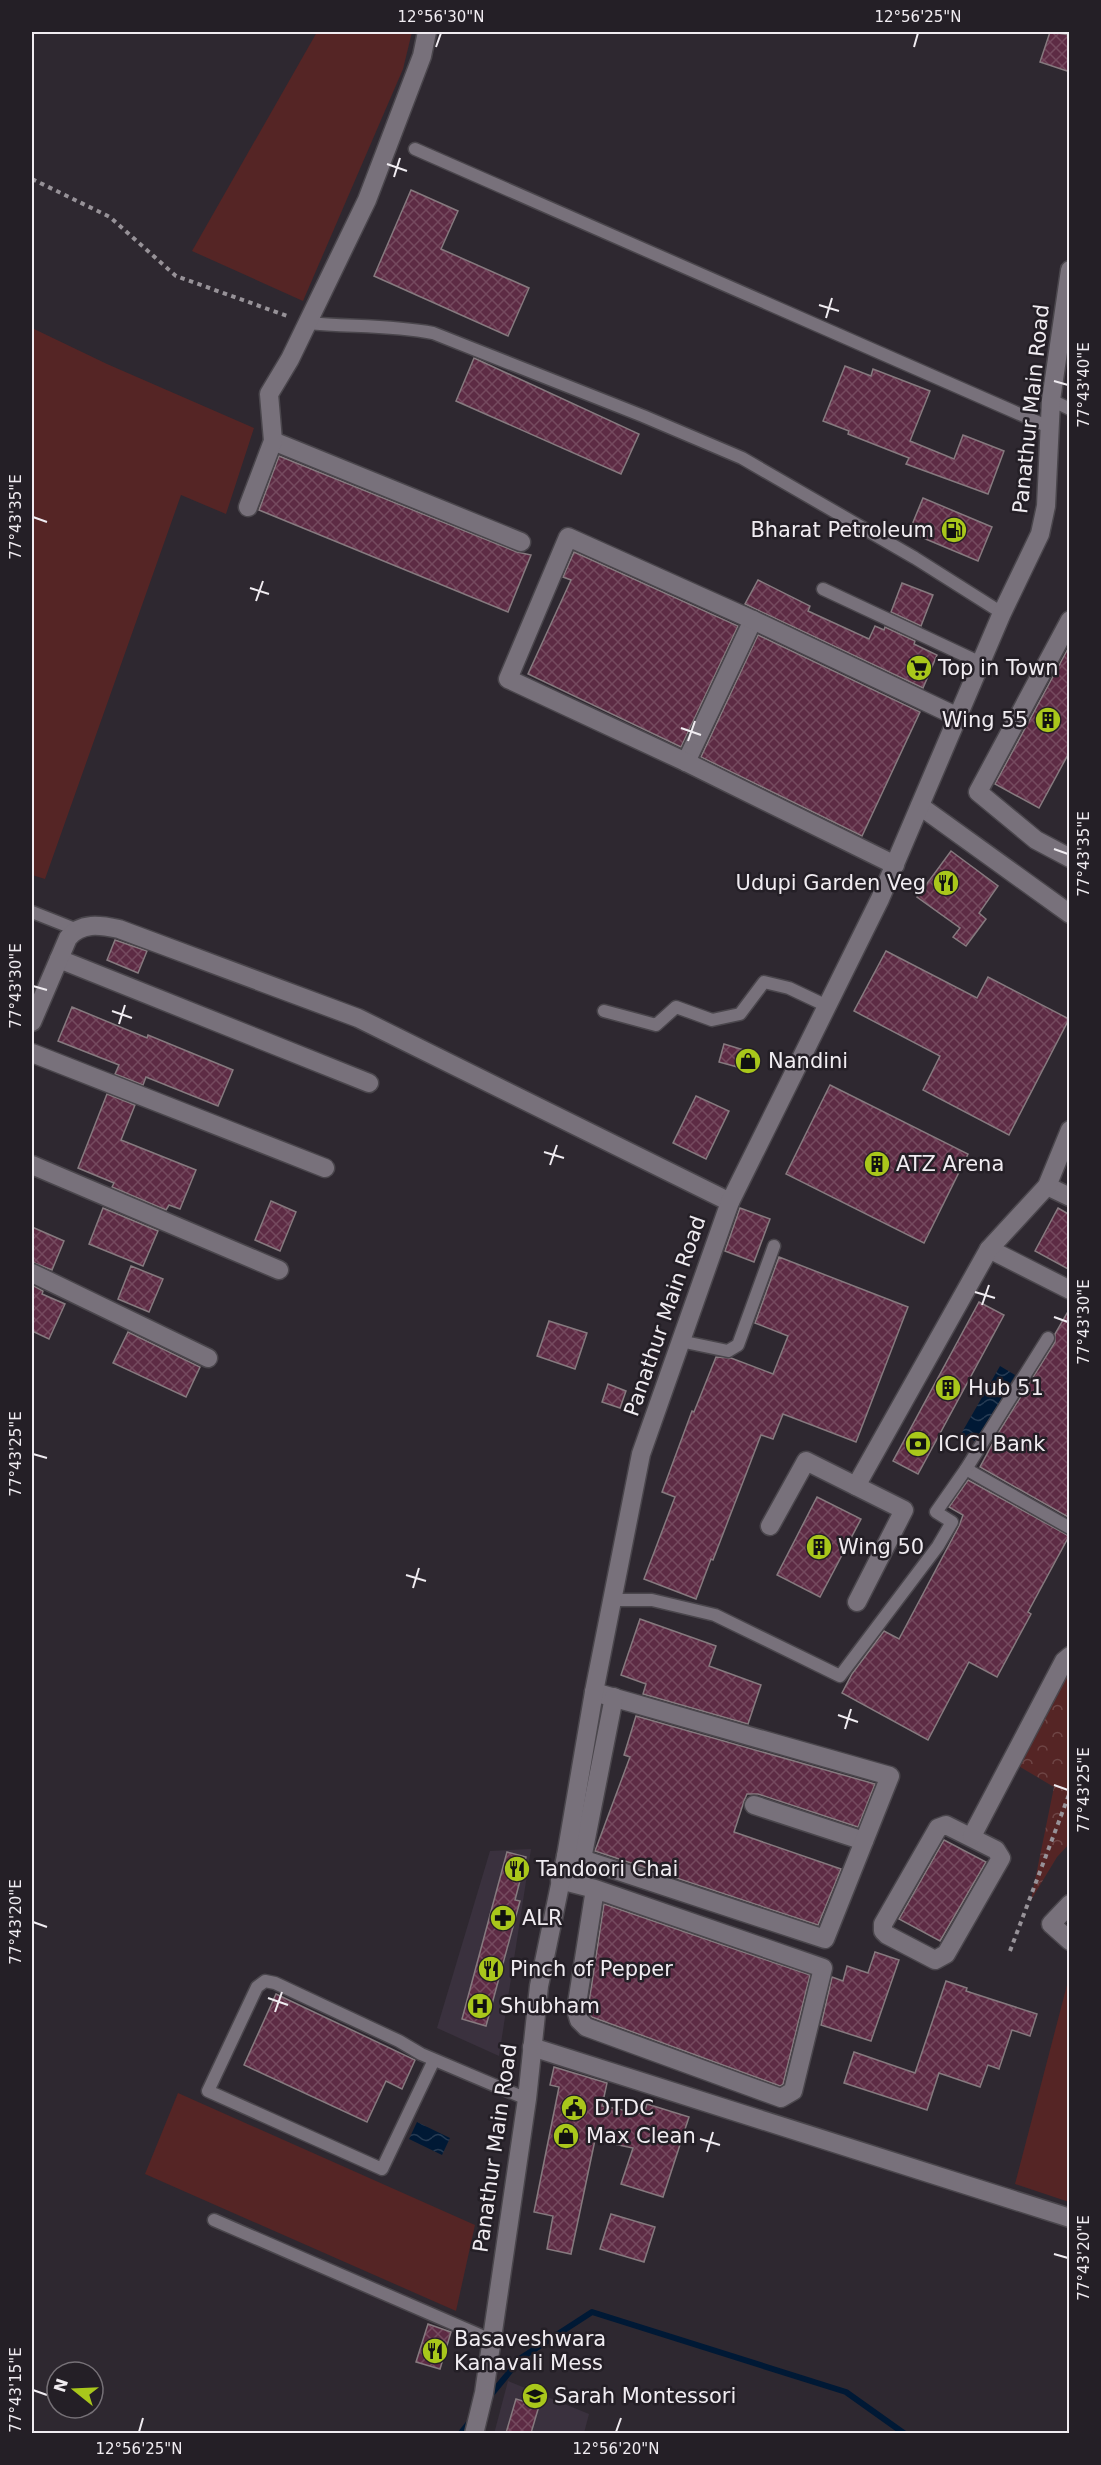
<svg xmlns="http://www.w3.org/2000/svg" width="1101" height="2465" viewBox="0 0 1101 2465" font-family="'DejaVu Sans',sans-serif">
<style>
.built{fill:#3a313e}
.grass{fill:#552525}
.park{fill:url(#park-crowns)}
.water{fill:url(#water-waves)}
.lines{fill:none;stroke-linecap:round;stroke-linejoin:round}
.stream{stroke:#001935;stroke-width:6}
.building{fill:url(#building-cross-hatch);stroke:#867a7f;stroke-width:1.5}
.lane-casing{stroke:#4a464c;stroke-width:15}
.street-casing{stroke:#4a464c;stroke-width:21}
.secondary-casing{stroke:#4a464c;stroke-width:21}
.path{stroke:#979298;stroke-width:4;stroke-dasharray:4.5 4.5;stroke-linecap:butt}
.lane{stroke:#78717b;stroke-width:12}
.street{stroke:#78717b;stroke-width:18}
.secondary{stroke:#78717b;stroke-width:18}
.ticks{fill:none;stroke:#f0ecf1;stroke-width:2}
.labels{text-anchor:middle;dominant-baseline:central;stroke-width:5;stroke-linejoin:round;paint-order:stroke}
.street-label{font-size:21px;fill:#f0ecf1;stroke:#241f26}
.poi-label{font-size:21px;fill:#f0ecf1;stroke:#241f26;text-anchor:start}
.neatline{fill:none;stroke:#f0ecf1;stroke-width:2}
.ticks-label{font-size:15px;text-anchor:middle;fill:#f0ecf1}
</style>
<defs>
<pattern id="park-crowns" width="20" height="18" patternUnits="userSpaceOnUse" patternTransform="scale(1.5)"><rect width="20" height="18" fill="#552525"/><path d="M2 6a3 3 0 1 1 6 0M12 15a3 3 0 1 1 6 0" fill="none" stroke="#6e4545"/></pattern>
<pattern id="water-waves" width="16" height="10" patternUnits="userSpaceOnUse" patternTransform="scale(1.5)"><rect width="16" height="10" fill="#001935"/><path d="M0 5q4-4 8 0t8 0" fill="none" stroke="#263b53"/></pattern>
<pattern id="building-cross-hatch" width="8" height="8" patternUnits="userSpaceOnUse" patternTransform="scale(1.5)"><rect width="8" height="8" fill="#5d2b44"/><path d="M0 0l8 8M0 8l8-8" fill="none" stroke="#754a5f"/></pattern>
</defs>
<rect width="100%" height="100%" fill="#2e2830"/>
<g class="built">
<path d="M531,1849L499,2056L437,2028L490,1851Z"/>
<path d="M508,2381L589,2414L584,2433L494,2434Z"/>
</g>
<g class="grass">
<path d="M317,32H412L403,69L303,301L192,251Z"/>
<path d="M32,328L107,364L254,428L226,514L181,495L45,879L32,875Z"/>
<path d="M1067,1985H1070L1069,2202L1015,2184Z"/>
<path d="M178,2093L475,2225L456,2311L145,2174Z"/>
</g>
<path class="park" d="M1069,1661V1844L1057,1857L1031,1900L1054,1787L1015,1764Z"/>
<g class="water">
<path d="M1000,1366L1015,1375L977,1442L961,1434Z"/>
<path d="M417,2122L450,2138L442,2155L409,2139Z"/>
</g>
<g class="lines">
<g class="stream">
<path d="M489,2397L521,2358L592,2312L846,2392L905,2434"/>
<path d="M460,2434L472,2419"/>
</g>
</g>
<g class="building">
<path d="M1050,32L1070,35V72L1040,62Z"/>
<path d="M411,190L458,211L441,249L529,288L508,336L374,276Z"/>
<path d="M474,358L639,434L621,474L456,401Z"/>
<path d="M845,366L871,376L873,369L930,391L910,441L954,459L963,435L1004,451L988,494L906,464L909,458L848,434L849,431L823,421Z"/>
<path d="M279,456L517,552L531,555L508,612L259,510Z"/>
<path d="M923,498L992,527L978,561L909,532Z"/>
<path d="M574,552L738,626L681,747L528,674L571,580L563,577Z"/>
<path d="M758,580L810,606L808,611L869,639L875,626L884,630L885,627L915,641L914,644L937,655L923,688L745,604Z"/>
<path d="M902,583L933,595L921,626L891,612Z"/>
<path d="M758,635L920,712L862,836L701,757Z"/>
<path d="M1070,645V751L1039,808L995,784Z"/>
<path d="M951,851L998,886L979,913L986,919L966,946L953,937L960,928L917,897Z"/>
<path d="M115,940L147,951L138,973L107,960Z"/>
<path d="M886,951L977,998L988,977L1069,1019L1009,1135L923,1090L940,1056L854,1011Z"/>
<path d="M72,1007L147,1038L148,1035L233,1070L218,1106L146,1077L143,1085L115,1074L119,1065L58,1041Z"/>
<path d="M724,1044L757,1054L752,1071L719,1062Z"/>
<path d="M830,1085L968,1154L924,1243L786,1174Z"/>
<path d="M107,1094L135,1105L121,1140L196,1170L180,1209L169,1205L166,1210L112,1187L114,1183L78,1168Z"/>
<path d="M696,1096L729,1111L706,1159L673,1143Z"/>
<path d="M271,1201L296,1212L280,1251L255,1240Z"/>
<path d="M103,1208L158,1231L143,1266L89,1244Z"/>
<path d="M740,1208L770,1219L754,1262L725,1251Z"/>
<path d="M1058,1208L1070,1215V1270L1035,1251Z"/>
<path d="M32,1227L64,1241L52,1270L32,1262Z"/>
<path d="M779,1257L908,1307L856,1442L783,1414L773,1439L761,1435L713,1560L711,1559L696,1599L644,1579L675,1497L662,1492L692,1411L694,1412L716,1357L731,1358L773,1374L788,1336L755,1323Z"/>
<path d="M131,1266L163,1279L149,1312L118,1299Z"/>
<path d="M32,1285L43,1291L42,1294L65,1304L49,1339L32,1331Z"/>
<path d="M979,1302L1004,1315L918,1474L893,1461Z"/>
<path d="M1070,1308V1518L980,1467L1000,1430L1055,1342V1334Z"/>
<path d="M549,1321L587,1333L575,1369L537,1356Z"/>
<path d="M128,1332L200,1367L186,1397L113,1363Z"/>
<path d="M608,1384L626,1391L620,1408L602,1402Z"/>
<path d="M968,1480L1069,1536L1028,1612L1031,1614L997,1677L969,1662L928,1740L842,1693L852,1674L884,1631L899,1639L959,1526L963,1515L949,1507Z"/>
<path d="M817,1497L861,1519L820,1597L777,1575Z"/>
<path d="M640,1619L716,1646L709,1666L761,1685L748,1724L643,1694L646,1684L621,1675Z"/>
<path d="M636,1716L875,1784L858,1827L758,1794H747L744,1801L734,1832L841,1869L818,1925L595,1851L630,1757L624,1755Z"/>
<path d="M944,1840L986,1862L940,1941L899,1919Z"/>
<path d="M507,1852L526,1857L515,1900L520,1901L486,2026L462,2019Z"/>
<path d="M604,1904L810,1975L783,2084L780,2086L592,2017L589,2014L588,2009Z"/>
<path d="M875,1952L899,1960L871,2041L821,2025L832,1977L843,1981L847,1966L868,1973Z"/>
<path d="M946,1981L967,1988L966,1991L1037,2014L1030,2036L1012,2030L999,2069L988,2065L980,2087L939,2073L927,2110L844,2083L854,2052L915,2073Z"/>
<path d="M276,1994L415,2060L402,2089L386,2081L367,2122L244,2065Z"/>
<path d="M554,2067L607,2083L602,2106L644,2114L647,2104L689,2117L663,2197L621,2184L633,2148L595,2140L571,2254L547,2249L553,2216L534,2212L559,2087L550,2085Z"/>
<path d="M611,2214L655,2227L644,2262L600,2249Z"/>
<path d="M428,2324L451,2332L440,2369L416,2362Z"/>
<path d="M516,2399L539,2406L531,2433H506Z"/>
</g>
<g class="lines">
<g class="lane-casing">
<g id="lane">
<path d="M415,149L1049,427"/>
<path d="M308,323C350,327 391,325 433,333L643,416L742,458L915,558L1002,613"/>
<path d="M1051,400L1070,409"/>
<path d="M823,589L981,663"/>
<path d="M32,912L75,929"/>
<path d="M604,1011L656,1025L676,1007L712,1020L740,1014L764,982L789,988L827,1006"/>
<path d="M680,1341L728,1351L738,1345L774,1246"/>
<path d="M966,1469L1070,1528"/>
<path d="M612,1600H652L715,1615L840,1676L938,1546L952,1522L936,1512L966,1469L1048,1338"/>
<path d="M434,2060L382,2169L208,2091L257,1987L265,1981L275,1983L399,2041L421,2054L527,2099"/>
<path d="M214,2220L491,2340"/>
</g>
</g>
<g class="street-casing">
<g id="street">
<path d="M273,441L521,542"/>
<path d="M248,507L273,441L269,394L290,359L367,200L422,56L427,32"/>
<path d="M1070,620L978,792L1036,840L1070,858"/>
<path d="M686,762L753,620"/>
<path d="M920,806L1070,914"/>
<path d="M895,865L686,762L508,679L568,537L753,620L958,717"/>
<path d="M59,959L369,1083"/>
<path d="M32,1022L68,938C81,922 100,925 119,929L358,1018L730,1202"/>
<path d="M32,1053L325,1168"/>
<path d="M32,1165L279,1270"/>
<path d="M1047,1186L1070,1197"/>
<path d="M989,1249L1070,1290"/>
<path d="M32,1273L208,1358"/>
<path d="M856,1486L989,1249L1047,1186L1070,1130"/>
<path d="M770,1526L806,1461L904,1510L857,1602"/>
<path d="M754,1805L864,1841"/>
<path d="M946,1825L996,1850L1001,1858L946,1954L935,1960L887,1935L883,1931V1924L938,1828Z"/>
<path d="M972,1836L1064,1661L1070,1656"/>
<path d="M566,1856L582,1859L825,1939L890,1776L594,1692"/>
<path d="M582,1859L614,1697"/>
<path d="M560,1880L595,1889L823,1968L793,2091L781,2098L586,2027L579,2020L576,2010L595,1889"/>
<path d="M1070,1904L1051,1924L1070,1941"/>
<path d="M532,2047L1070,2218"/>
</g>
</g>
<g class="secondary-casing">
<path id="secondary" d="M474,2434L484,2393L527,2099L539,1986L566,1856L594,1692L641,1454L730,1202L880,899L1002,613L1040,534L1046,506L1051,400L1070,270"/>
</g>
<g class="path">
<path d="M32,179L110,217L176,276L290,317"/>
<path d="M1010,1951L1070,1792"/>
</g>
<use href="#lane" class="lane"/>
<use href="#street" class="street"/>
<use href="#secondary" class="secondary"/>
</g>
<path class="ticks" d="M436,47L441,33M914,47L918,33M387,164L407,171M394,177L400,158M819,305L839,311M826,318L832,298M1054,381L1068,385M33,517L47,522M250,588L269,594M256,601L263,581M681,728L701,735M688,741L695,721M1054,849L1068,854M33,986L47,990M112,1011L132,1018M119,1024L125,1005M544,1152L564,1158M550,1165L557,1145M975,1292L995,1298M982,1305L989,1285M1054,1317L1068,1322M33,1454L47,1458M406,1575L426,1581M413,1588L419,1568M838,1715L858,1722M845,1729L851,1709M1054,1785L1068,1790M33,1922L47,1927M268,1998L288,2005M275,2012L282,1992M700,2139L720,2145M707,2152L713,2132M1054,2254L1068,2258M33,2390L47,2395M139,2432L143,2418M616,2432L621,2418"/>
<defs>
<g id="fuel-disc" transform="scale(1.35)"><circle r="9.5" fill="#a9c71b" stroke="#241f26"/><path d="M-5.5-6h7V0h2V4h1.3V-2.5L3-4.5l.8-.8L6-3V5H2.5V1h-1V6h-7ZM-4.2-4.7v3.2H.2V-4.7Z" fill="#111"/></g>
<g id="supermarket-disc" transform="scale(1.35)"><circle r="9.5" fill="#a9c71b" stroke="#241f26"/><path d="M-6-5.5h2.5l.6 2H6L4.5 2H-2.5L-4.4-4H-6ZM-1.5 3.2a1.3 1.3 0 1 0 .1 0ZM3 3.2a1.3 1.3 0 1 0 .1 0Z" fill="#111"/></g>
<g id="building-disc" transform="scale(1.35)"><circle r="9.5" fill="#a9c71b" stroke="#241f26"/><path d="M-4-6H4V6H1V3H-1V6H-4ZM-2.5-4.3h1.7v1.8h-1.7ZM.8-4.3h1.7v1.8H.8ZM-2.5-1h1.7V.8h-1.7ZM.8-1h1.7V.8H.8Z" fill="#111"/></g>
<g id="restaurant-disc" transform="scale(1.35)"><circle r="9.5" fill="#a9c71b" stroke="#241f26"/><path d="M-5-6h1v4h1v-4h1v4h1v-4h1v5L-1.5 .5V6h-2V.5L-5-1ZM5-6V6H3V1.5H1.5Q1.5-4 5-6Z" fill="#111"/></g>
<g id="shop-disc" transform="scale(1.35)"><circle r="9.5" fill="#a9c71b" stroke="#241f26"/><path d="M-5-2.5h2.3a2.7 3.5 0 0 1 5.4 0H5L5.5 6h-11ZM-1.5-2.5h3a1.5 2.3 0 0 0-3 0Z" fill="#111"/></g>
<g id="bank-disc" transform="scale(1.35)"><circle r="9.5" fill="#a9c71b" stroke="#241f26"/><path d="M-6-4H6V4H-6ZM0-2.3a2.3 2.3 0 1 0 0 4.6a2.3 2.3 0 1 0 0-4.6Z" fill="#111"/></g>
<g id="pharmacy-disc" transform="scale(1.35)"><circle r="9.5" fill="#a9c71b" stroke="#241f26"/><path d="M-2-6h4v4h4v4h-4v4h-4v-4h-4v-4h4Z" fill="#111"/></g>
<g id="hospital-disc" transform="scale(1.35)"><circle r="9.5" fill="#a9c71b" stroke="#241f26"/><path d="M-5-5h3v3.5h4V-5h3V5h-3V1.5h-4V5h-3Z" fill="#111"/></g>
<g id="civic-disc" transform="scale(1.35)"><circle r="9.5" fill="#a9c71b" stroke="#241f26"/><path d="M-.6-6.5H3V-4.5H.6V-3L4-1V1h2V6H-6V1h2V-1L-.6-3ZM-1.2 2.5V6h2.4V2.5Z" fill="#111"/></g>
<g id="school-disc" transform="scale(1.35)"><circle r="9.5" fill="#a9c71b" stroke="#241f26"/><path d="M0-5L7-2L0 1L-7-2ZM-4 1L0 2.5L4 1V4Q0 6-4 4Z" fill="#111"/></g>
</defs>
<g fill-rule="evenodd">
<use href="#fuel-disc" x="954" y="530"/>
<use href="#supermarket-disc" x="919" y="668"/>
<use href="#building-disc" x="1048" y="720"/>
<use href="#restaurant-disc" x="946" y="883"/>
<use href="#shop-disc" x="748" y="1061"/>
<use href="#building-disc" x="877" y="1164"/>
<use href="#building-disc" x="948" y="1388"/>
<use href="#bank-disc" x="918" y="1444"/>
<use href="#building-disc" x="819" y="1547"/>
<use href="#restaurant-disc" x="517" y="1869"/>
<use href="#pharmacy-disc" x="503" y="1918"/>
<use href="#restaurant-disc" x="491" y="1969"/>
<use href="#hospital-disc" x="480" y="2006"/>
<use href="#civic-disc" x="574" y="2108"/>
<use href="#shop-disc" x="566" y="2136"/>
<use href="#restaurant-disc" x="435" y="2351"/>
<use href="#school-disc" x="535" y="2396"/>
</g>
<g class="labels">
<g class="street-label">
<text transform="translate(1031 409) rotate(-84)">Panathur Main Road</text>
<text transform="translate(665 1316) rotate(-71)">Panathur Main Road</text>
<text transform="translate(495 2148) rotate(-82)">Panathur Main Road</text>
</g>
<g class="poi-label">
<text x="934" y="530" text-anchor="end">Bharat Petroleum</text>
<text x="938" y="668">Top in Town</text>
<text x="1028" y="720" text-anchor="end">Wing 55</text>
<text x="926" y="883" text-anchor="end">Udupi Garden Veg</text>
<text x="768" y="1061">Nandini</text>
<text x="896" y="1164">ATZ Arena</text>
<text x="968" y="1388">Hub 51</text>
<text x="938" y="1444">ICICI Bank</text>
<text x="838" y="1547">Wing 50</text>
<text x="536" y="1869">Tandoori Chai</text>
<text x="522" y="1918">ALR</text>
<text x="510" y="1969">Pinch of Pepper</text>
<text x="500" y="2006">Shubham</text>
<text x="594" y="2108">DTDC</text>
<text x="586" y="2136">Max Clean</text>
<text x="454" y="2339">Basaveshwara<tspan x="454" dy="24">Kanavali Mess</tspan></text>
<text x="554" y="2396">Sarah Montessori</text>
</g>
</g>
<rect width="1101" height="2465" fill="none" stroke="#241f26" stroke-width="66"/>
<g transform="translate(75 2390) rotate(288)"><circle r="28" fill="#241f26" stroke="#767177" stroke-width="1.5"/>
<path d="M0-4.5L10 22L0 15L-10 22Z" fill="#a9c71b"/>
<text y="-9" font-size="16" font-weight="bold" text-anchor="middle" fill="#f0ecf1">N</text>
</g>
<rect x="33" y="33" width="1035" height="2399" class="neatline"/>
<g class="ticks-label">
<text x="441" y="22">12°56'30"N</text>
<text x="918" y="22">12°56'25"N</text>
<text transform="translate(1084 385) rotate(-90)" y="5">77°43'40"E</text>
<text transform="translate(16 517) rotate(-90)" y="5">77°43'35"E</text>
<text transform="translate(1084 854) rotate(-90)" y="5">77°43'35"E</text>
<text transform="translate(16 986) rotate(-90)" y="5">77°43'30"E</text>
<text transform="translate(1084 1322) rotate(-90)" y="5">77°43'30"E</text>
<text transform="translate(16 1454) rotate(-90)" y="5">77°43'25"E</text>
<text transform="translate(1084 1790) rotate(-90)" y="5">77°43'25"E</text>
<text transform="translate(16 1922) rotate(-90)" y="5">77°43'20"E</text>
<text transform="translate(1084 2258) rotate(-90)" y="5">77°43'20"E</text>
<text transform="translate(16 2390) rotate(-90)" y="5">77°43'15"E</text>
<text x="139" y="2454">12°56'25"N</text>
<text x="616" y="2454">12°56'20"N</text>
</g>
</svg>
